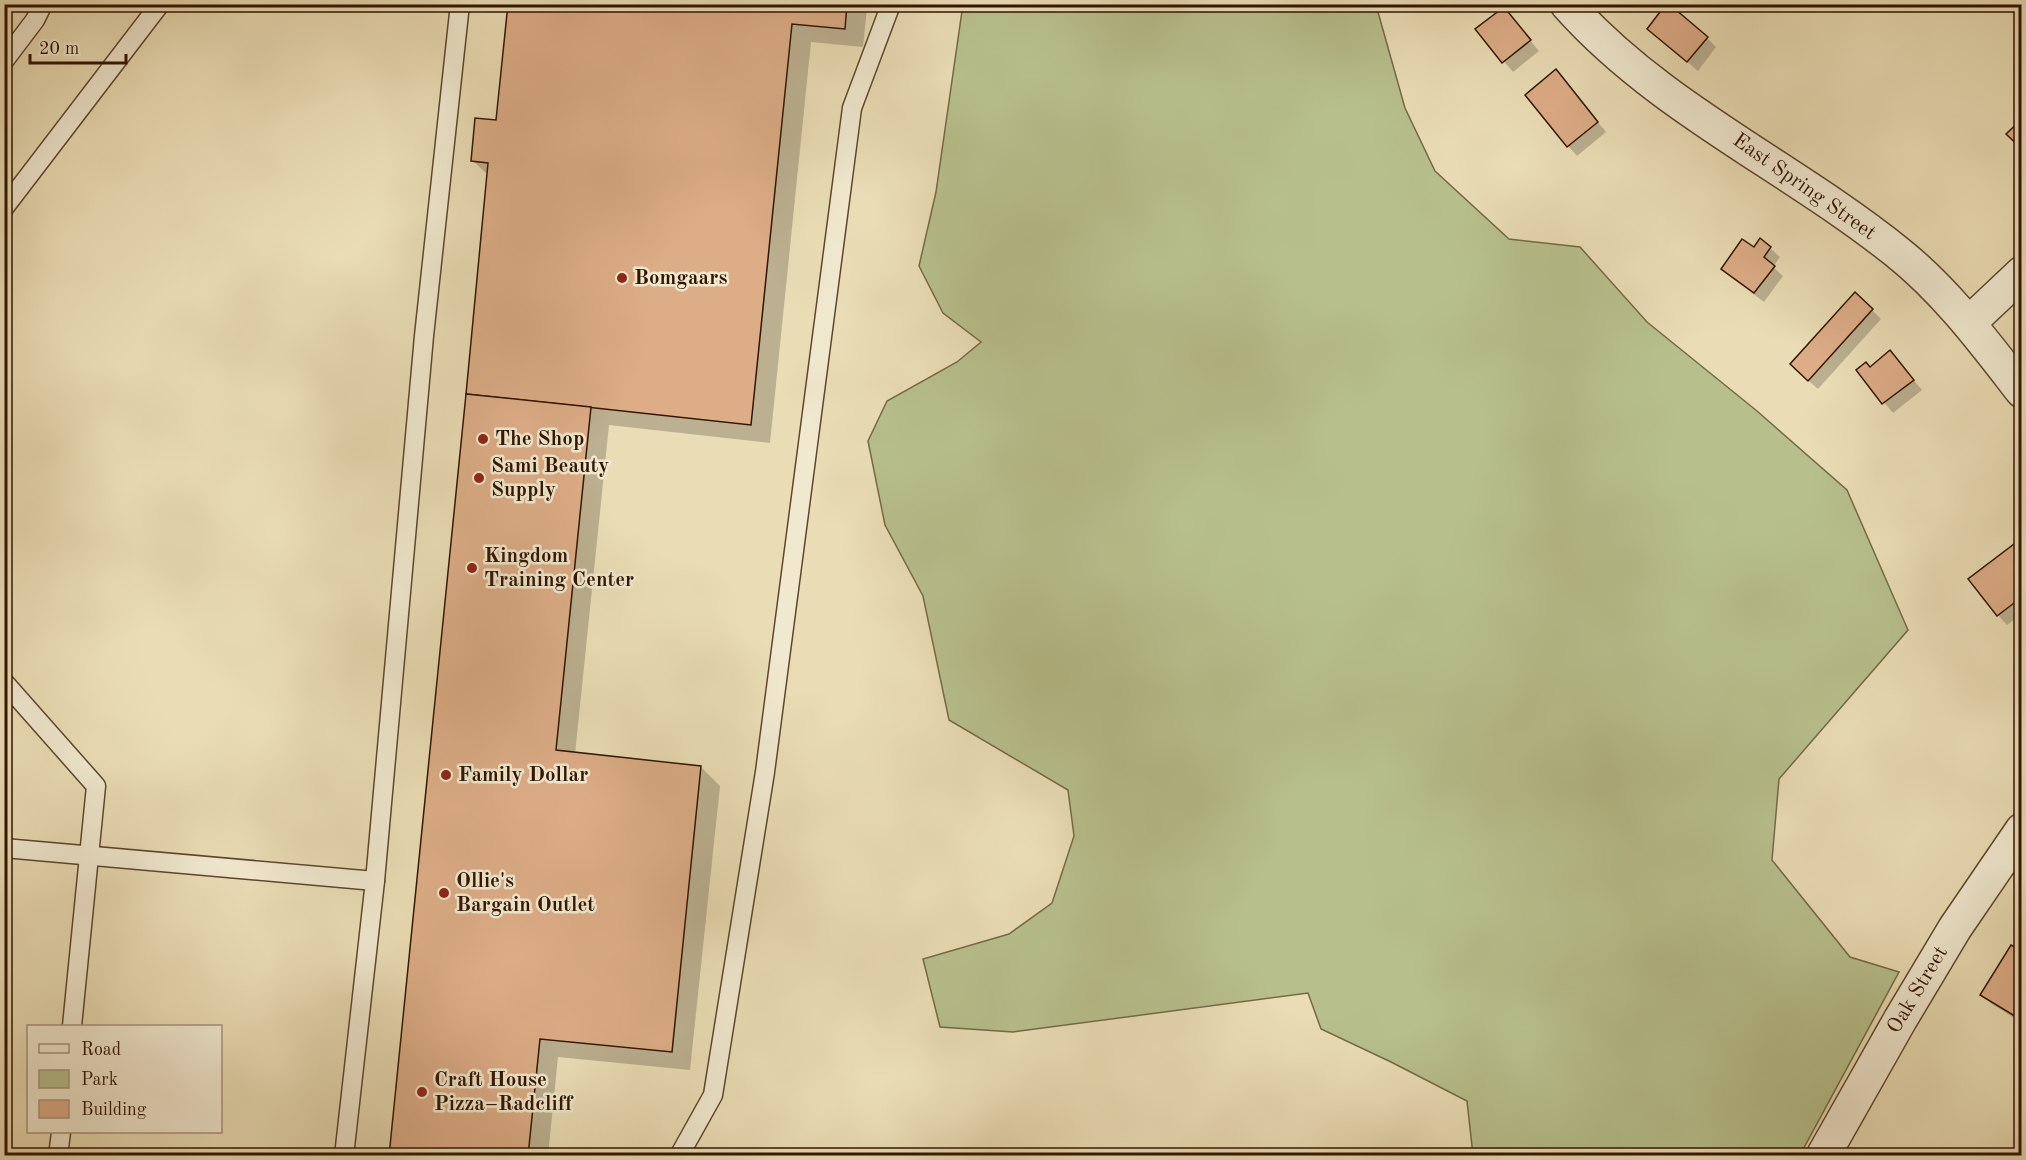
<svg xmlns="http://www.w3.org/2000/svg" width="2026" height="1160" viewBox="0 0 2026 1160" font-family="'Old Standard TT',serif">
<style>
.green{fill:#b7c08d;stroke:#746a46;stroke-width:1.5}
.shadow{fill:#0003}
.building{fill:#dcad87;stroke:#311400;stroke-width:1.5}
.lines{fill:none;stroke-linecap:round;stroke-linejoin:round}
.lane-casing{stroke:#5f462d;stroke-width:21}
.street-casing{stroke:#5f462d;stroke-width:36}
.lane{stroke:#f1e9cf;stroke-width:18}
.street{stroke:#f1e9cf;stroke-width:33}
.poi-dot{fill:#8f2418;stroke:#f1e9cf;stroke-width:2}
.labels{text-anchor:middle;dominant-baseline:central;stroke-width:5;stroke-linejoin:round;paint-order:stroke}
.street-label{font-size:21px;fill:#311400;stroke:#f1e9cf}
.poi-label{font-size:21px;font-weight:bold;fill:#311400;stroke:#f1e9cf;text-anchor:start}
</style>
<rect width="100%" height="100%" fill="#eaddb5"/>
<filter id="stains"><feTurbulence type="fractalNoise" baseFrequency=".00333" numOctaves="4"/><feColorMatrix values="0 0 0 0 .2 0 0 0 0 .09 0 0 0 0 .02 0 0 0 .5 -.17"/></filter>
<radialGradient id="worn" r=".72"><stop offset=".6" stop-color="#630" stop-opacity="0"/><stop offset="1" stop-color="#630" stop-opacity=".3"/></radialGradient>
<path class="green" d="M963,4L1376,5L1405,108L1435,171L1509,239L1580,247L1647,322L1757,411L1847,490L1908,630L1779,779L1772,860L1850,957L1899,972L1800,1155H1473L1467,1101L1391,1062L1321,1029L1308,993L1013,1032L940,1027L923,959L1009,934L1052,903L1074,836L1068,790L949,720L923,596L885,525L868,441L887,401L957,362L981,342L943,313L919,266L936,192Z"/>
<g class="shadow">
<path d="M509,4H863L867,8L863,47L811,42L770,443L609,425L575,754L701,767L720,786L690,1070L558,1057L548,1156H390L489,176L472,160L498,122Z"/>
<path d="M1504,9L1539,51L1513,72L1477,30Z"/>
<path d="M1649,29L1707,38L1716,47L1698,71Z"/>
<path d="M1556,71L1606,132L1577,156L1568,146Z"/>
<path d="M1770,248L1780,257L1773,267L1783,276L1764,302L1732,278L1723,268Z"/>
<path d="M1872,310L1881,319L1818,389L1801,374Z"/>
<path d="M1890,352L1922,390L1893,413L1858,371L1870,368Z"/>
<path d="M2022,540V614L2007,625L1998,615Z"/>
<path d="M2022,953V1023L1992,1004L1982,995Z"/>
</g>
<g class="building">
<path d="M508,4H847L845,29L792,24L751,425L466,394L488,163L471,161L475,118L496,120Z"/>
<path d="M1666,4H1669L1708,37L1687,62L1647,29Z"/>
<path d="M1504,7L1531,40L1502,63L1475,29Z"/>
<path d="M1556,69L1598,122L1567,147L1525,95Z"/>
<path d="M2022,119V149L2006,134Z"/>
<path d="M1760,238L1771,247L1764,257L1775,266L1754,293L1721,269L1742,239L1754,247Z"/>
<path d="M1855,292L1873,309L1808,381L1790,364Z"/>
<path d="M1890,350L1914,380L1882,404L1856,370L1866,362L1870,367Z"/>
<path d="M466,394L591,407L556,750L701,766L672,1052L540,1039L528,1156H389Z"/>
<path d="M2022,538V597L1997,616L1968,579Z"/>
<path d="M2011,945L2022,951V1014L2018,1018L1980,995Z"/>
</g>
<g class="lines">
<g class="lane-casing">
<g id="lane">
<path d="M4,61L35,20L43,4"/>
<path d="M4,208L160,4"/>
<path d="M4,682L96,786L72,1026"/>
<path d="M4,848L375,881"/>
<path d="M58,1156L61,1132"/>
<path d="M344,1156L375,881L424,336L460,4"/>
<path d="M679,1156L713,1095L765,772L852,108L891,4"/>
</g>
</g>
<g class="street-casing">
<g id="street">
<path d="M1567,4C1659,108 1790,166 1897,252C1946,291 1984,342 2022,391"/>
<path d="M1969,323L2022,273"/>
<path d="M1823,1156L1900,1020L1955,928L2022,830"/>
</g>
</g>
<use href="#lane" class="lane"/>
<use href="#street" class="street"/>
</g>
<g class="poi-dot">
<circle cx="622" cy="278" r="6"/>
<circle cx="483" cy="439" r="6"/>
<circle cx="479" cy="478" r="6"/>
<circle cx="472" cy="568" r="6"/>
<circle cx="446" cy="775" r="6"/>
<circle cx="444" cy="893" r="6"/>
<circle cx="422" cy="1092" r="6"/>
</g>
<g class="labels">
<g class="street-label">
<text transform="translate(1804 187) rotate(35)">East Spring Street</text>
<text transform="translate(1918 990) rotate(-59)">Oak Street</text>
</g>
<g class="poi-label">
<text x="634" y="278">Bomgaars</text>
<text x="495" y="439">The Shop</text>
<text x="491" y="466">Sami Beauty<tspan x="491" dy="24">Supply</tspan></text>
<text x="484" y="556">Kingdom<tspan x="484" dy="24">Training Center</tspan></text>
<text x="458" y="775">Family Dollar</text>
<text x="456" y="881">Ollie's<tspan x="456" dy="24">Bargain Outlet</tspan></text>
<text x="434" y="1080">Craft House<tspan x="434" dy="24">Pizza–Radcliff</tspan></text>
</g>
</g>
<rect width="2026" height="1160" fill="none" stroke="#eaddb5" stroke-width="24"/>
<rect x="6" y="6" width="2014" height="1148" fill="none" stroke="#311400" stroke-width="3"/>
<rect x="12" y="12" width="2002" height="1136" fill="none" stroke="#311400" stroke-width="1.5"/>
<rect x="27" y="1025" width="195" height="108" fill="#f1e9cf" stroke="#a4947c" stroke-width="1.5"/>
<rect x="39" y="1044" width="30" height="9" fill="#f1e9cf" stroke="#a4947c" stroke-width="1.5"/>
<text x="81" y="1055" font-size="18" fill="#311400">Road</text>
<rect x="39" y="1070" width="30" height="18" fill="#b7c08d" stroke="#a4947c" stroke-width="1.5"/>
<text x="81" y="1085" font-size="18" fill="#311400">Park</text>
<rect x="39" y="1100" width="30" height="18" fill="#dcad87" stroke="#a4947c" stroke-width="1.5"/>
<text x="81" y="1115" font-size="18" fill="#311400">Building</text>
<path d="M30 54v9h96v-9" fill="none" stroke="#311400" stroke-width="3"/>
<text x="39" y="54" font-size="18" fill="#311400" stroke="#f1e9cf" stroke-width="4.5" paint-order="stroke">20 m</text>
<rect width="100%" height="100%" filter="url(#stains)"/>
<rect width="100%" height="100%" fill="url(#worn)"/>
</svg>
